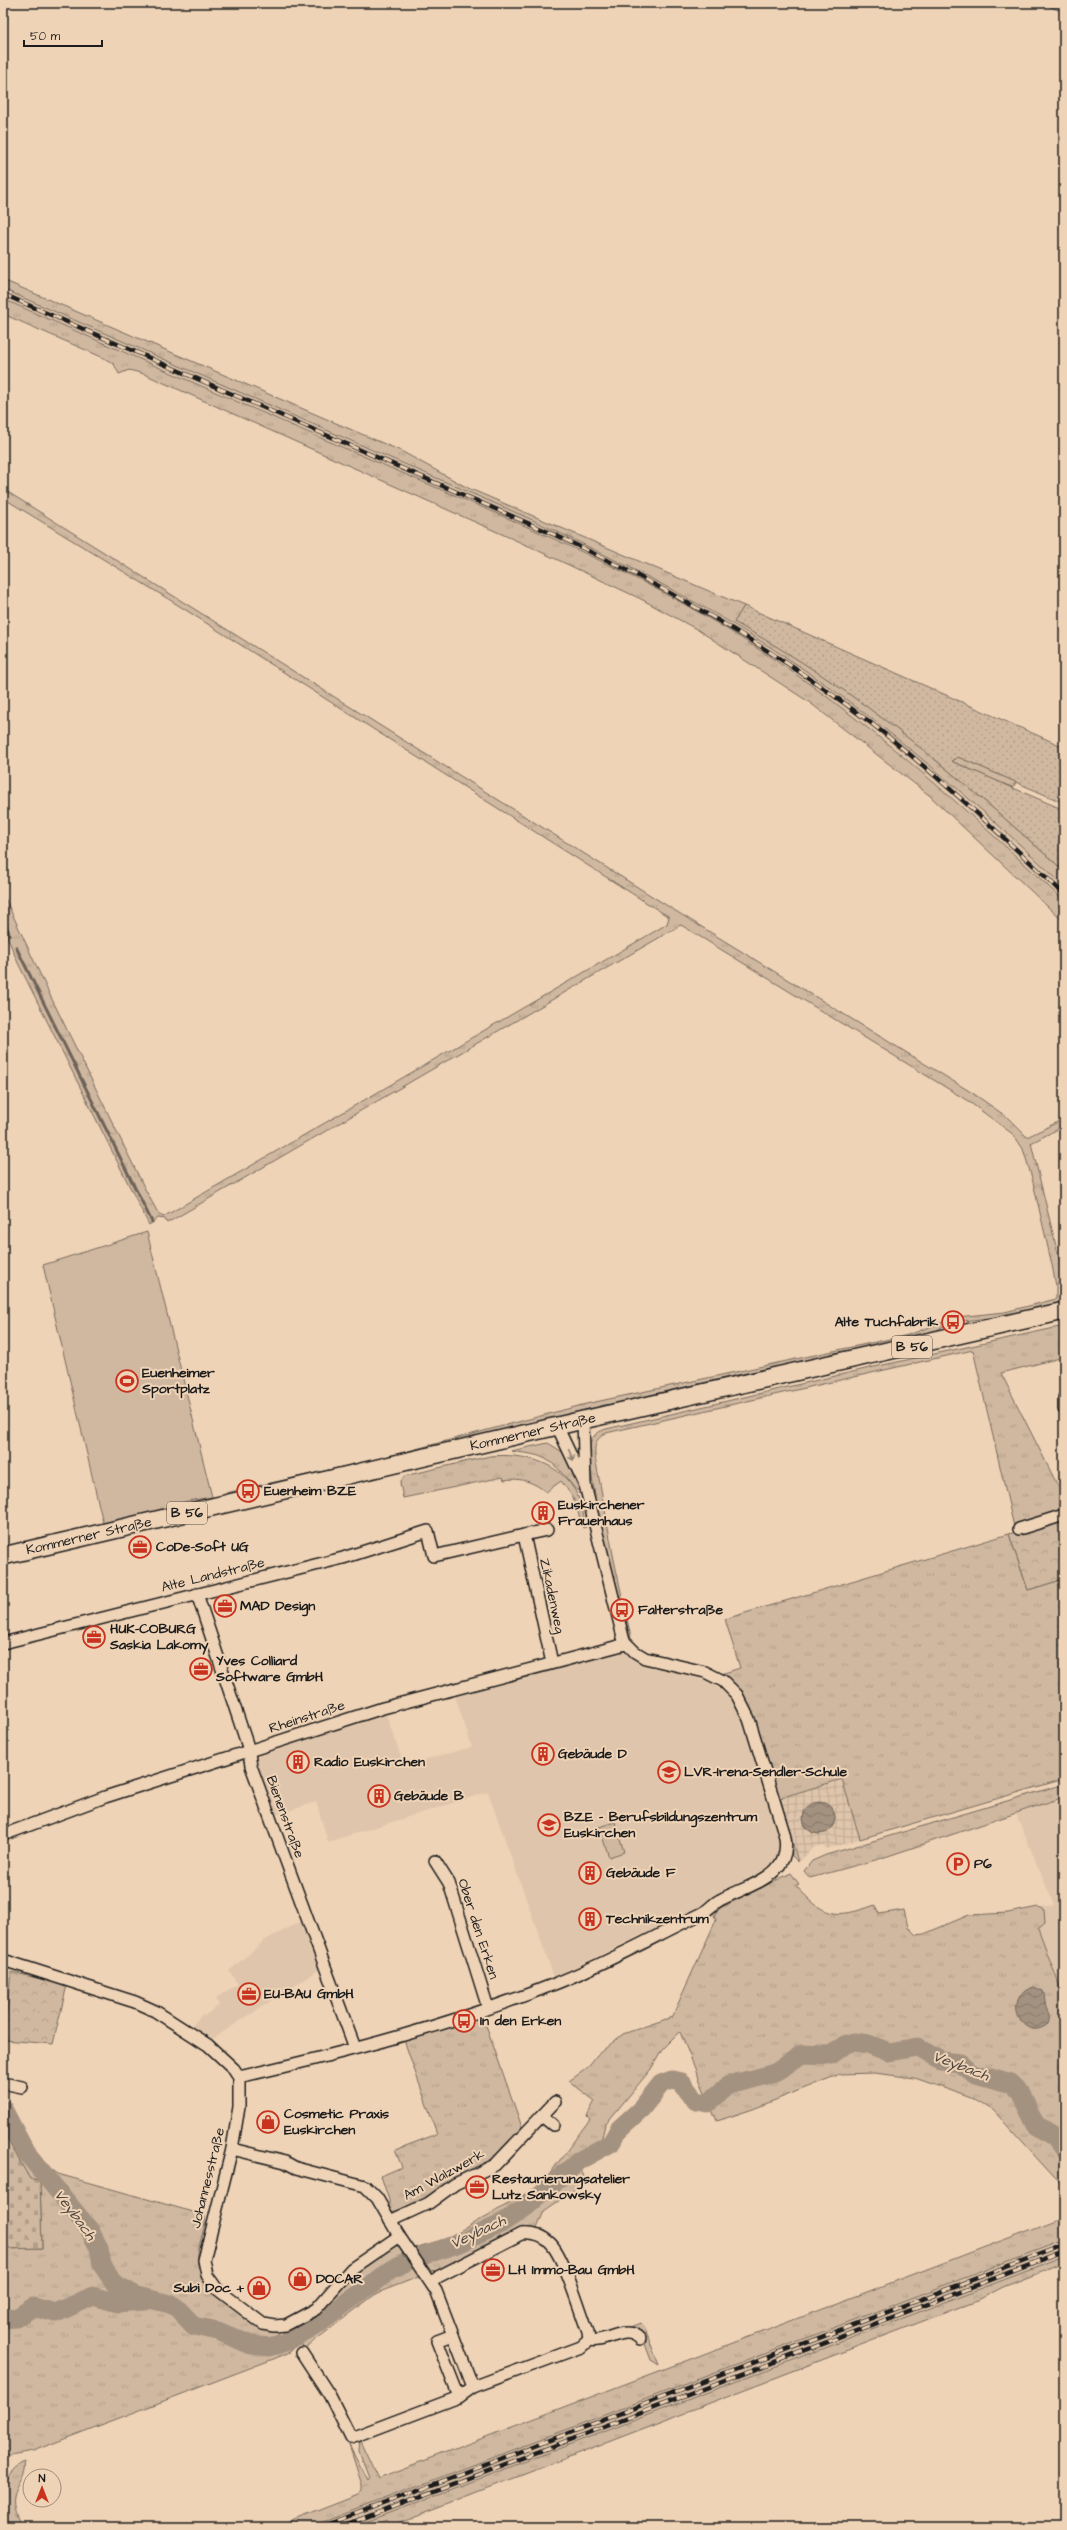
<svg xmlns="http://www.w3.org/2000/svg" width="1067" height="2530" viewBox="0 0 1067 2530" font-family="'Architects Daughter',sans-serif">
<style>
.built{fill:#dfc5ab}
.industrial{fill:url(#industrial-grid)}
.grass{fill:url(#grass-tufts);stroke:#766a5e}
.cemetery{fill:url(#cemetery-stones);stroke:#766a5e}
.park{fill:url(#park-crowns);stroke:#766a5e}
.garden{fill:url(#garden-dots);stroke:#766a5e}
.pitch{fill:#d0b8a0;stroke:#766a5e}
.water{fill:url(#water-waves);stroke:#6e6358}
.lines{fill:none;stroke-linecap:round;stroke-linejoin:round}
.stream{stroke:#6e6358;stroke-width:3}
.river{stroke:#a49280;stroke-width:19}
.minor-casing{stroke:#1c1c1c;stroke-width:14}
.primary-casing{stroke:#1c1c1c;stroke-width:20}
.minor{stroke:#efd3b6;stroke-width:11}
.primary{stroke:#efd3b6;stroke-width:17}
.rail-casing{stroke:#1c1c1c;stroke-width:4.5}
.rail{stroke:#efd3b6;stroke-width:3;stroke-dasharray:9;stroke-linecap:butt}
.oneway{stroke:#908171}
.labels{text-anchor:middle;dominant-baseline:central;stroke-width:4;stroke-linejoin:round;paint-order:stroke}
.shield{fill:#efd3b6;stroke:#5b534a;stroke-width:1}
.shield-label{font-size:13px;font-weight:bold;fill:#1c1c1c}
.poi-label{font-size:14px;font-weight:bold;fill:#1c1c1c;stroke:#efd3b6;text-anchor:start}
.street-label{font-size:14px;fill:#1c1c1c;stroke:#efd3b6}
.water-label{font-size:15px;font-style:italic;fill:#4c453f;stroke:#efd3b6}
</style>
<defs>
<pattern id="industrial-grid" width="8" height="8" patternUnits="userSpaceOnUse"><rect width="8" height="8" fill="#dfc5ab"/><path d="M0 4h8M4 0v8" fill="none" stroke="#bfa993"/></pattern>
<pattern id="grass-tufts" width="24" height="20" patternUnits="userSpaceOnUse"><rect width="24" height="20" fill="#d0b8a0"/><path d="M3 7l-1-3M5 7V3M7 7l1-3M15 17l-1-3M17 17v-4M19 17l1-3" fill="none" stroke="#b29e89"/></pattern>
<pattern id="cemetery-stones" width="16" height="16" patternUnits="userSpaceOnUse"><rect width="16" height="16" fill="#d0b8a0"/><path d="M2 7V4a2 2 0 0 1 4 0v3zM10 15v-3a2 2 0 0 1 4 0v3z" fill="#b29e89"/></pattern>
<pattern id="park-crowns" width="20" height="18" patternUnits="userSpaceOnUse"><rect width="20" height="18" fill="#d0b8a0"/><path d="M2 6a3 3 0 1 1 6 0M12 15a3 3 0 1 1 6 0" fill="none" stroke="#b29e89"/></pattern>
<pattern id="garden-dots" width="8" height="8" patternUnits="userSpaceOnUse"><rect width="8" height="8" fill="#d0b8a0"/><path d="M2 2h.1M6 6h.1" fill="none" stroke="#b29e89" stroke-width="1.8" stroke-linecap="round"/></pattern>
<pattern id="water-waves" width="16" height="10" patternUnits="userSpaceOnUse"><rect width="16" height="10" fill="#a49280"/><path d="M0 5q4-4 8 0t8 0" fill="none" stroke="#857668"/></pattern>
</defs>
<rect width="100%" height="100%" fill="#efd3b6"/>
<filter id="ink" filterUnits="userSpaceOnUse"><feTurbulence type="fractalNoise" baseFrequency=".025" numOctaves="2"/><feDisplacementMap in="SourceGraphic" scale="8" xChannelSelector="R" yChannelSelector="G"/><feConvolveMatrix kernelMatrix="1 2 1 2 8 2 1 2 1" color-interpolation-filters="sRGB"/></filter>
<g filter="url(#ink)">
<g class="built">
<path d="M3,289L528,518L612,556L678,592L795,663L914,752L989,816L1064,886V901L965,808L880,736L794,673L681,602L582,551L3,299Z"/>
<path d="M623,1652L643,1664L708,1681L729,1696L741,1716L779,1841V1852L775,1862L768,1868L713,1896L698,1908L569,1970L554,1977L488,1792L328,1842L316,1802L276,1815L258,1766L257,1758L260,1755L386,1714L404,1765L472,1747L455,1696Z"/>
<path d="M1064,1797V1998L1038,1928L1045,1922L1044,1910L1038,1907L1054,1905L1016,1814Z"/>
<path d="M302,1921L320,1969L211,2040L191,2027L202,2014L204,2016L219,2005L216,1998L238,1984L229,1971L265,1940Z"/>
<path d="M1064,2240V2257L483,2479L352,2527H310Z"/>
</g>
<path class="industrial" d="M843,1779L860,1839L827,1849L822,1845L813,1848L799,1862L780,1798Z"/>
<g class="grass">
<path d="M1043,3L1064,4V13Z"/>
<path d="M3,280L401,451L468,488L744,606L735,622C859,690 959,777 1064,871V886C980,806 892,729 796,664C711,607 620,561 528,518L3,289Z"/>
<path d="M3,299C135,357 267,415 400,472C519,523 639,572 749,643C866,718 963,806 1064,901V922L929,795L809,702L698,630L641,599L524,544L144,374L129,370L119,374L114,364L104,358L3,314Z"/>
<path d="M3,489L674,910L974,1094L1007,1117L1027,1137L1064,1119V1126L1031,1143L1064,1279V1288L1062,1281L1058,1282L1060,1303L1003,1316L956,1322L955,1319L934,1332L227,1496L226,1493L378,1459L586,1404L908,1335L957,1317L1005,1312L1056,1299V1286L1052,1265L1032,1178L1023,1149L1014,1135L968,1101L681,925L167,1223L165,1219L158,1218L149,1225L18,963L3,926V894L47,989L145,1189L158,1213L163,1217L645,937L667,924L669,917L170,600L3,498Z"/>
<path d="M958,757L1016,782L1013,788L951,761Z"/>
<path d="M1064,1326V1357L1001,1373L1064,1498V1512L1014,1527L973,1350L606,1433C593,1440 594,1449 596,1462L614,1560L631,1637L629,1638L624,1607L620,1608L598,1513L588,1454L591,1453C588,1440 594,1433 606,1429L874,1367Z"/>
<path d="M548,1443L564,1453L582,1496C568,1483 559,1463 539,1456C530,1453 520,1453 511,1451Z"/>
<path d="M490,1456C524,1453 563,1462 578,1497C582,1507 584,1517 586,1527L583,1528L573,1497L561,1481L546,1492C534,1482 520,1477 504,1480L503,1477L403,1498L400,1483L404,1476Z"/>
<path d="M1009,1534L1028,1590L1064,1579V1779L860,1839L842,1779L780,1798L798,1862L792,1856L791,1841L751,1709L741,1692L721,1674L740,1668L725,1619Z"/>
<path d="M1064,1784V1797L879,1859L810,1878L804,1871L812,1861L826,1855Z"/>
<path d="M791,1873L799,1884L796,1886C824,1916 834,1920 875,1905L879,1914L904,1910L908,1927L916,1935L924,1934L969,1915L1008,1913L1038,1907L1044,1910L1045,1922L1038,1928L1064,1998V2020L1059,2022L1064,2034V2143L1057,2135L1039,2125L1022,2091L1012,2081L998,2076L977,2073L963,2062L939,2056L917,2043L891,2047L852,2037L844,2040L834,2051L815,2049L798,2051L767,2073L729,2081L720,2086L712,2099L708,2100L680,2032L662,2050L651,2069L605,2125L602,2137L596,2145L581,2151L577,2159L586,2182L544,2211L536,2231L511,2233L436,2271L428,2270L414,2248L445,2239L530,2192L549,2175L590,2119L587,2116L595,2101L569,2081L586,2069L597,2055L623,2034L672,2017L716,1920L714,1915L720,1908Z"/>
<path d="M482,2014L523,2130C515,2139 508,2150 499,2158C484,2170 407,2212 390,2212L389,2200L381,2176L402,2167L395,2150L437,2134L404,2040Z"/>
<path d="M859,2047L890,2056L921,2052L948,2065L951,2070L958,2067L975,2078L1004,2084L1021,2097L1033,2128L1057,2143L1064,2156V2188L993,2110L975,2099L915,2078L874,2073L840,2074L753,2109L717,2121L711,2107L727,2092L734,2088L759,2084L779,2076L800,2058L815,2056L833,2059L847,2049Z"/>
<path d="M3,2099L27,2143L40,2161L58,2174L204,2215C210,2222 193,2249 199,2267C205,2282 246,2314 260,2327L282,2335L285,2329L309,2319L325,2307L351,2273L396,2244L401,2247L408,2257L381,2271L316,2323L292,2336L294,2339C336,2317 368,2280 412,2263L421,2276L377,2293L305,2348L299,2343L290,2352L276,2358L33,2451L10,2455L3,2454V2249L42,2248L40,2180H30L3,2132Z"/>
<path d="M1064,2217V2240L310,2527H276L358,2495L362,2491V2485L349,2445L367,2480L369,2477L359,2451L360,2439L378,2478Z"/>
<path d="M1064,2257V2263L1003,2287L978,2300L392,2525H389L386,2520L372,2527H352Z"/>
<path d="M641,2323L644,2327L659,2365L651,2360L641,2333L629,2327Z"/>
<path d="M25,2461C28,2473 16,2484 14,2496C12,2507 17,2518 21,2527H9C0,2502 0,2474 25,2461Z"/>
</g>
<path class="cemetery" d="M3,2132L30,2179L40,2180L42,2248L3,2249Z"/>
<g class="park">
<path d="M1064,1518V1579L1028,1590L1009,1534Z"/>
<path d="M11,1972L67,1985L53,2044L4,2040Z"/>
</g>
<path class="garden" d="M744,606L1064,747V803L958,757L951,761L1064,810V871C958,776 860,691 734,622Z"/>
<g class="pitch">
<path d="M147,1232L212,1497L187,1501L143,1515L103,1523L43,1265Z"/>
<path d="M615,1822L624,1852L609,1857L599,1827Z"/>
</g>
<g class="water">
<circle cx="819" cy="1818" r="16"/>
<path d="M1034,1987L1043,1991C1045,1995 1044,1998 1045,2002C1046,2011 1052,2013 1048,2024C1022,2045 1000,1996 1034,1987Z"/>
</g>
<g class="lines">
<g class="stream">
<path d="M3,919L10,935"/>
<path d="M16,947L152,1222"/>
</g>
<g class="river">
<path d="M3,2109L25,2151L89,2229L99,2248L102,2265L115,2284L137,2296L170,2304L177,2308L194,2326L218,2331L251,2345L269,2347L286,2342L313,2327L392,2269L410,2260L460,2243L499,2225L526,2207L580,2160L611,2143L619,2129L641,2109L661,2084L672,2080L681,2082L696,2101L708,2103L729,2085L775,2073L802,2054L831,2055L846,2044L854,2042L868,2044L889,2052L917,2047L941,2061L960,2063L973,2073L1011,2084L1020,2093L1036,2125L1055,2137L1064,2149"/>
<path d="M3,2319L16,2318L33,2307L56,2313L93,2296L117,2303L145,2301"/>
</g>
<g class="minor-casing">
<g id="minor">
<path d="M1064,1398V1409"/>
<path d="M583,1420L585,1485"/>
<path d="M1019,1529L1064,1515"/>
<path d="M524,1535L547,1530"/>
<path d="M197,1594L248,1747L251,1766L355,2048"/>
<path d="M3,1643L343,1558L428,1531L434,1556L524,1535L552,1663"/>
<path d="M3,1835L105,1797L383,1708L626,1644"/>
<path d="M435,1861L449,1883L488,2008"/>
<path d="M3,1960L135,2002L155,2011L208,2045L234,2069L239,2077V2107L232,2149L204,2260L207,2275L217,2289L263,2324L274,2326L286,2325L316,2309L351,2269L399,2236L436,2291L473,2387L459,2397L351,2438L330,2396L302,2353"/>
<path d="M239,2077C344,2053 451,2025 552,1985C604,1965 653,1937 703,1913C709,1909 714,1903 720,1900C750,1884 795,1876 784,1833L749,1719L737,1695L723,1681L705,1672L645,1658L635,1652L624,1641L585,1485L557,1426"/>
<path d="M3,2083L22,2087"/>
<path d="M542,2116L553,2125"/>
<path d="M232,2149L285,2162L296,2168L365,2186L377,2198L399,2236"/>
<path d="M390,2221L429,2203L455,2184L495,2165L555,2102"/>
<path d="M430,2281L521,2234C532,2233 542,2235 550,2243C564,2256 580,2312 588,2332L589,2340L581,2347L473,2387"/>
<path d="M453,2335L437,2341L459,2397"/>
<path d="M589,2340C606,2344 626,2323 640,2339"/>
</g>
</g>
<g class="primary-casing">
<path id="primary" d="M3,1556L583,1420L1064,1311"/>
</g>
<use href="#minor" class="minor"/>
<use href="#primary" class="primary"/>
<g class="rail-casing">
<g id="rail">
<path d="M3,294L555,535C667,587 773,648 871,723C939,776 1001,835 1064,894"/>
<path d="M321,2527L1064,2245"/>
<path d="M340,2527L1064,2252"/>
</g>
</g>
<use href="#rail" class="rail"/>
</g>
<defs><path id="oneway-shaft" d="M-6 0H5M1.5-3L5.5 0L1.5 3" fill="none" stroke-width="1.6" stroke-linecap="round" stroke-linejoin="round"/></defs>
<use class="oneway" href="#oneway-shaft" transform="translate(571 1455) rotate(66)"/>
</g>
<defs>
<g id="bus-ring" transform="scale(1.15)"><circle r="9.5" fill="#efd3b6" stroke="#c8321e" stroke-width="1.5"/><path d="M-5-6H5V4H4V6H2V4H-2V6H-4V4H-5ZM-3.5-4V0h7V-4ZM-3.5 1.2v1.5H-2V1.2ZM2 1.2v1.5H3.5V1.2Z" fill="#c8321e"/></g>
<g id="stadium-ring" transform="scale(1.15)"><circle r="9.5" fill="#efd3b6" stroke="#c8321e" stroke-width="1.5"/><path d="M0-5a6.5 5 0 1 0 0 10a6.5 5 0 1 0 0-10ZM-3.5-1.8h7v3.6h-7Z" fill="#c8321e"/></g>
<g id="building-ring" transform="scale(1.15)"><circle r="9.5" fill="#efd3b6" stroke="#c8321e" stroke-width="1.5"/><path d="M-4-6H4V6H1V3H-1V6H-4ZM-2.5-4.3h1.7v1.8h-1.7ZM.8-4.3h1.7v1.8H.8ZM-2.5-1h1.7V.8h-1.7ZM.8-1h1.7V.8H.8Z" fill="#c8321e"/></g>
<g id="office-ring" transform="scale(1.15)"><circle r="9.5" fill="#efd3b6" stroke="#c8321e" stroke-width="1.5"/><path d="M-6-3h4V-5.5h4V-3h4V5H-6ZM-1-4.5V-3h2v-1.5ZM-6 0V1H6V0Z" fill="#c8321e"/></g>
<g id="school-ring" transform="scale(1.15)"><circle r="9.5" fill="#efd3b6" stroke="#c8321e" stroke-width="1.5"/><path d="M0-5L7-2L0 1L-7-2ZM-4 1L0 2.5L4 1V4Q0 6-4 4Z" fill="#c8321e"/></g>
<g id="university-ring" transform="scale(1.15)"><circle r="9.5" fill="#efd3b6" stroke="#c8321e" stroke-width="1.5"/><path d="M0-5L7-2L0 1L-7-2ZM-4 1L0 2.5L4 1V4Q0 6-4 4Z" fill="#c8321e"/></g>
<g id="parking-ring" transform="scale(1.15)"><circle r="9.5" fill="#efd3b6" stroke="#c8321e" stroke-width="1.5"/><path d="M-3.5-5.5H1a3.5 3.5 0 0 1 0 7H-1V5.5H-3.5ZM-1-3.4V-.6H.8a1.4 1.4 0 0 0 0-2.8Z" fill="#c8321e"/></g>
<g id="shop-ring" transform="scale(1.15)"><circle r="9.5" fill="#efd3b6" stroke="#c8321e" stroke-width="1.5"/><path d="M-5-2.5h2.3a2.7 3.5 0 0 1 5.4 0H5L5.5 6h-11ZM-1.5-2.5h3a1.5 2.3 0 0 0-3 0Z" fill="#c8321e"/></g>
</defs>
<g fill-rule="evenodd">
<use href="#bus-ring" x="953" y="1322"/>
<use href="#stadium-ring" x="127" y="1381"/>
<use href="#bus-ring" x="248" y="1491"/>
<use href="#building-ring" x="543" y="1513"/>
<use href="#office-ring" x="140" y="1547"/>
<use href="#office-ring" x="225" y="1606"/>
<use href="#bus-ring" x="622" y="1610"/>
<use href="#office-ring" x="94" y="1637"/>
<use href="#office-ring" x="201" y="1669"/>
<use href="#building-ring" x="543" y="1754"/>
<use href="#building-ring" x="298" y="1762"/>
<use href="#school-ring" x="669" y="1772"/>
<use href="#building-ring" x="379" y="1796"/>
<use href="#university-ring" x="549" y="1825"/>
<use href="#parking-ring" x="958" y="1864"/>
<use href="#building-ring" x="590" y="1873"/>
<use href="#building-ring" x="590" y="1919"/>
<use href="#office-ring" x="249" y="1994"/>
<use href="#bus-ring" x="464" y="2021"/>
<use href="#shop-ring" x="268" y="2122"/>
<use href="#office-ring" x="477" y="2187"/>
<use href="#office-ring" x="493" y="2270"/>
<use href="#shop-ring" x="300" y="2279"/>
<use href="#shop-ring" x="259" y="2288"/>
</g>
<g class="labels">
<g class="shield">
<rect x="892" y="1336" width="40" height="22" rx="3"/>
<rect x="167" y="1502" width="40" height="22" rx="3"/>
</g>
<g class="shield-label">
<text x="912" y="1347">B 56</text>
<text x="187" y="1513">B 56</text>
</g>
<g class="poi-label">
<text x="938" y="1322" text-anchor="end">Alte Tuchfabrik</text>
<text x="142" y="1373">Euenheimer<tspan x="142" dy="16">Sportplatz</tspan></text>
<text x="264" y="1491">Euenheim BZE</text>
<text x="558" y="1505">Euskirchener<tspan x="558" dy="16">Frauenhaus</tspan></text>
<text x="156" y="1547">CoDe-Soft UG</text>
<text x="240" y="1606">MAD Design</text>
<text x="638" y="1610">Falterstraße</text>
<text x="110" y="1629">HUK-COBURG<tspan x="110" dy="16">Saskia Lakomy</tspan></text>
<text x="216" y="1661">Yves Colliard<tspan x="216" dy="16">Software GmbH</tspan></text>
<text x="558" y="1754">Gebäude D</text>
<text x="314" y="1762">Radio Euskirchen</text>
<text x="684" y="1772">LVR-Irena-Sendler-Schule</text>
<text x="394" y="1796">Gebäude B</text>
<text x="564" y="1817">BZE – Berufsbildungszentrum<tspan x="564" dy="16">Euskirchen</tspan></text>
<text x="974" y="1864">P6</text>
<text x="606" y="1873">Gebäude F</text>
<text x="606" y="1919">Technikzentrum</text>
<text x="264" y="1994">EU-BAU GmbH</text>
<text x="480" y="2021">In den Erken</text>
<text x="284" y="2114">Cosmetic Praxis<tspan x="284" dy="16">Euskirchen</tspan></text>
<text x="492" y="2179">Restaurierungsatelier<tspan x="492" dy="16">Lutz Sankowsky</tspan></text>
<text x="508" y="2270">LH Immo-Bau GmbH</text>
<text x="316" y="2279">DOCAR</text>
<text x="244" y="2288" text-anchor="end">Subi Doc +</text>
</g>
<g class="street-label">
<text transform="translate(533 1432) rotate(-13)">Kommerner Straße</text>
<text transform="translate(89 1536) rotate(-13)">Kommerner Straße</text>
<text transform="translate(213 1575) rotate(-14)">Alte Landstraße</text>
<text transform="translate(552 1596) rotate(78)">Zikadenweg</text>
<text transform="translate(307 1717) rotate(-18)">Rheinstraße</text>
<text transform="translate(285 1817) rotate(70)">Bienenstraße</text>
<text transform="translate(478 1929) rotate(72)">Ober den Erken</text>
<text transform="translate(444 2175) rotate(-29)">Am Walzwerk</text>
<text transform="translate(208 2178) rotate(-76)">Johannesstraße</text>
</g>
<g class="water-label">
<text transform="translate(961 2066) rotate(21)">Veybach</text>
<text transform="translate(75 2215) rotate(53)">Veybach</text>
<text transform="translate(478 2232) rotate(-25)">Veybach</text>
</g>
</g>
<rect width="1067" height="2530" fill="none" stroke="#efd3b6" stroke-width="16"/>
<rect x="8" y="8" width="1051" height="2514" fill="none" stroke="#1c1c1c" stroke-width="1.5" filter="url(#ink)"/>
<g transform="translate(42 2488)"><circle r="19" fill="#efd3b6" stroke="#9b8a78"/>
<path d="M0-3L7 15L0 10L-7 15Z" fill="#c8321e"/>
<text y="-6" font-size="11" font-weight="bold" text-anchor="middle" fill="#1c1c1c">N</text>
</g>
<path d="M24 40v6h78v-6" fill="none" stroke="#1c1c1c" stroke-width="2"/>
<text x="30" y="40" font-size="12" fill="#1c1c1c" stroke="#efd3b6" stroke-width="3" paint-order="stroke">50 m</text>
</svg>
